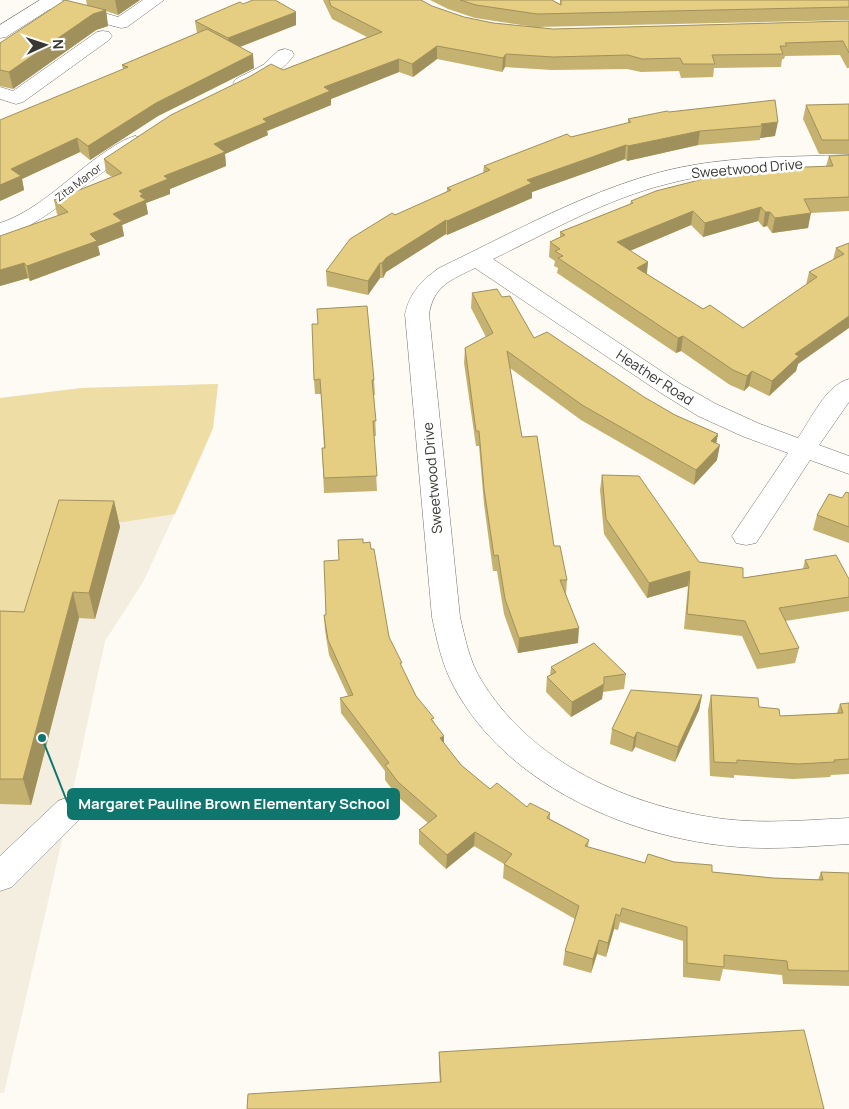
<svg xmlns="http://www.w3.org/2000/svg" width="849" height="1109" viewBox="0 0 849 1109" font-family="Manrope,sans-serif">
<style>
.built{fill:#f3eee0}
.green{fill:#eedda5}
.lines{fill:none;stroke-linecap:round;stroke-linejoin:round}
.minor-casing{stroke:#73716b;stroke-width:1}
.minor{fill:#fff;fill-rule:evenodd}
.wall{fill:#c5b170}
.shaded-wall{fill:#a0905b}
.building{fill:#e5ce82;stroke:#a0905b}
.labels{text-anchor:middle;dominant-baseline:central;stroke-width:5;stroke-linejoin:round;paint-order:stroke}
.far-street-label{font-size:11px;fill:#393835;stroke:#fff}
.street-label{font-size:14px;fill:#393835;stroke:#fff}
.leader{fill:none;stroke:#0f766e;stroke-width:2}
.callout-dot{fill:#0f766e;stroke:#fff;stroke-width:2}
.callout{fill:#0f766e;stroke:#0f766e;stroke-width:2}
.callout-label{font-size:15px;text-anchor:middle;font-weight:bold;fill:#fff}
</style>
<rect width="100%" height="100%" fill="#fdfbf3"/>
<path class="built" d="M218,384L213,428L202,455L143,582L105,641L63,836L4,1093H0V398L82,388Z"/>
<path class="green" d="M218,384L213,428L175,514L123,522L59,521L27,616L0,619V398L82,388Z"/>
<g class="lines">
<g class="minor-casing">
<g id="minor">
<path d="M40,0H61L118,17L143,0H164L127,27L121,28L50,9L6,37L0,38V25Z"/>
<path d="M103,31L109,32L112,36L109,40L23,102L16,104L0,99V87L13,91L97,32Z"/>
<path d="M285,49L292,51L294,55C284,70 254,92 236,87L233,83L236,79L263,65L278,51Z"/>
<path d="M135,136L142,138L145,142L142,146C124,158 105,170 88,183C60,205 35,228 0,237V223C38,211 72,174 105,152C114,146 124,139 135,136Z"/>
<path d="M849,155V167C789,170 726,168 667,184C606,199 549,232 493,259L679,383L716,404L760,424L798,438C811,419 826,385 849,379V402L819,445L849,456V474L810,460L756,543L746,545L736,543L732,536L788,453L742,436L698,416L661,393L475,268C451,280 434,285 429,314L460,617C465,637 469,660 480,678C530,763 630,807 724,819C765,824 808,820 849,818V844C812,846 776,850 739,847C631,839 505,785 453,685C442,664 437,641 432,617L405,314C410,292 421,281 439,268C510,234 581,194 657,173C719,156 785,157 849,155Z"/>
<path d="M69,797L80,801L85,810L80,819L12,887L0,891V856L58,801Z"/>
</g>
</g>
<use href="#minor" class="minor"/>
</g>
<g class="wall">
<path d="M86,0H140L118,15L106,11L108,26L96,30L13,89L0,86V43L87,5Z"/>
<path d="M323,0H421L432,6L464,17L493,23L535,27L475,18L448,9L430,0H552L560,4V0H849V20L537,27L553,29L849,21V68H847L840,55L785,56L784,59H782L781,67L714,68L713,77L681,78L679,71L641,72L627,69L552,70L505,67L502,72L437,59L413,77L399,72L331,99V105L267,131L268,135L225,154L226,166L170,189V194L146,203L148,214L122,225L124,236L98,246L100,255L30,281L28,278L0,286L58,215L57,214L54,200L112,177L106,173L104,159L283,70L367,37L332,19Z"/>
<path d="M243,4L296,25L240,47L254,68L158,116L90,160L80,152L22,179L24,190L0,201L123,69L122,65L197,33L195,21Z"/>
<path d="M775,100V136L760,138V140L698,145L627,161L625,159L532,192V198L447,235L446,234L386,272L383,278H380L368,295L327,286L326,271L447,191V188L483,173L484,166L571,137L628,123V119L669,112Z"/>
<path d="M849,104V154H819L803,119L806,105Z"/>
<path d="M849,155V211L810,213L808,228L772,233L767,226L763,227L758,221L703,237L691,225L630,251L648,262L647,274L703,309L743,328L806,285L809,272L833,260L836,248L849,243L798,364L796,371L769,396L749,386L744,391L730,385L681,351L676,353L557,273L558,268L554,266L555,261L549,257L550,242L560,237V232L630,204L631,201L826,166L829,156Z"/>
<path d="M472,293L502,297L534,338L644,397L675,415L718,434L716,444L717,460L694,485L581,420L510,368L522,437L554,546L567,580L566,594L578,643L518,653L504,614L497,571H493L484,504L479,446H476L464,363L465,348L486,337L471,308Z"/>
<path d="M314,380H374L375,395H374L376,436H374L377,491L324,493L322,448H324L321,394H315Z"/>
<path d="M602,475L699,562L743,578L803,569L805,560L849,579V611L785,621L799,648L795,663L757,669L742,636L684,629L688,586L647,598L604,534L600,490Z"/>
<path d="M849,493V543L813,530L817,515Z"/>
<path d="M114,501L120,527L95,619L79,618L31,805L0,804V611L24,612Z"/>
<path d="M363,543L371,549L389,637L402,668L416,696L434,722L444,743L461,765L490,789L527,807L550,813V819L589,840L588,847L645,863L712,872L773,878L818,880L821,872L849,873V986L783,984L782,975L723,969L720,981L683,977V941L620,922L618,930L614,929L606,957L597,954L591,973L563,965L565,951L575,919L503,878L504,864L474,846L446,869L419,844V830L428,823L398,797L385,780V771L341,713L340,698L348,696L329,655L325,630L324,615H326L339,560Z"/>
<path d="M551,667L626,674L624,689L603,692L602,699L571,717L546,692L547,677L550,675Z"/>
<path d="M702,695L699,710L675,762L635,747L632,752L610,744L612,729Z"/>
<path d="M711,695L759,707L780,716L837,713L840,704L849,703V774L831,775L830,777L793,779L734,775V778L710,776L708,710Z"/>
<path d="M439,1052L824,1109L440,1083L439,1070Z"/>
</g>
<g class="shaded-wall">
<path d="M115,0H140L118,15Z"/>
<path d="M106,10L108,26L96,30L13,89L9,72L93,14Z"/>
<path d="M296,12V25L229,51L228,38Z"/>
<path d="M437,46V59L413,77L412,64Z"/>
<path d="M253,54L254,68L158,116L90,160L88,146L156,103Z"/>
<path d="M506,54L505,67L502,72L503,58Z"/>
<path d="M399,59V72L331,99V105L267,131L268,135L225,154L226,166L170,189V194L146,203L148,214L122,225L124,236L98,246L100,255L30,281L27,266L90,234L113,214L139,191L164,176L214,144L324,87Z"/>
<path d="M778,122L775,136L760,138L762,126L761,124Z"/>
<path d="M700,131L698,145L627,161L628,146Z"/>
<path d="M77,138L80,152L22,179L24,190L0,201V185L11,169Z"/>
<path d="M626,145L625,159L532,192V198L447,235V221L527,180Z"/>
<path d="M761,207L758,221L703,237L705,223Z"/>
<path d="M693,211L691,225L615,257L617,242Z"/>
<path d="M765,212H770L767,226L763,227Z"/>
<path d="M811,213L808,228L772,233L775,218Z"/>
<path d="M446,220V234L386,272L383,278L382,263L386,258Z"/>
<path d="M648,262L646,277L637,268Z"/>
<path d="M24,263L28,278L0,286V270Z"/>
<path d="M380,263V278L368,295V281Z"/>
<path d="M849,316V328L798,364L796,371L769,396L772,381L795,354Z"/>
<path d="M683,336L681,351L676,353L678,338Z"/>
<path d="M752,371L749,386L744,391L747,376Z"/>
<path d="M718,434L715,449L711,441Z"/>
<path d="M720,445L717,460L694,485L696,470Z"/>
<path d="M114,501L120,527L95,619L89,593Z"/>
<path d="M690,571L688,586L647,598L649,583Z"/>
<path d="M73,592L79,618L31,805L23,779Z"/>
<path d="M579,628L578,643L518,653L519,638Z"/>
<path d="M604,684L602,699L571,717L572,702Z"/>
<path d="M702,695L699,710L675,762L678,747Z"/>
<path d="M637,732L635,747L632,752L634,738Z"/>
<path d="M444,736V750L440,738Z"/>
<path d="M475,832L474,846L446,869L447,855Z"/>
<path d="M616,914L614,929L606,957L608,943Z"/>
<path d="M599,940L597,954L591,973L593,959Z"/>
</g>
<g class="building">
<path d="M65,0L106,10L93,14L9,72L0,70V43Z"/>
<path d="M253,0H275L296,12L228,38L195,21L240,2L243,4Z"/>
<path d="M329,0H421L432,6L464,17L493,23L553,29L849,21V53L843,41L785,43L787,46H780L783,54L712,55L715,64H683L680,58L642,59L628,55L553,57L506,54L503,58L437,46L412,64L399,59L324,87L330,91L263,119L267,122L214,144L225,152L164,176L168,179L139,191L143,194L140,196L146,200L113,214L122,221L90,234L97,241L27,266L24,263L0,270V236L68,212L54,200L122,173L104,159L171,115L249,77L271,64L283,70L382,32L331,6Z"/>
<path d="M460,0H552L561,5V0H849V7L537,14L476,5Z"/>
<path d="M207,29L253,54L156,103L88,146L77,138L11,169L21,176L0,185V120L128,67L122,65Z"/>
<path d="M775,100L778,122L761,124L762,126L700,131L628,146L626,145L527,180L532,183L447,221L446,220L386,258L382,263H380L368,281L326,271L350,239L392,213L395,215L451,190L447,188L490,170L484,166L567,134L571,137L631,122L628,119L667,111L669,112Z"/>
<path d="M849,104V140H822L806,105Z"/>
<path d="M849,155V197L804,199L811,213L775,218L770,212H765L761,207L705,223L693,211L617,242L648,262L637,268L703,309L710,305L743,328L817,277L809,272L844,254L836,248L849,243V316L795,354L799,356L772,381L752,371L747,376L733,370L683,336L678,338L558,258L563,256L555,251L560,249L550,242L565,235L560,232L633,203L631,201L656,191L703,179L778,168L833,166L829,156Z"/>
<path d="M497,289L502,297L510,296L534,338L547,332L644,397L675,415L718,434L711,441L720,445L696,470L582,405L507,351L522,437L537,436L554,546H560L567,580H560L579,628L519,638L505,599L498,555L494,556L484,489L479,431H476L465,348L493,333L472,293Z"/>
<path d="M367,306L374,380H372L376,421H373L377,476L324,478L322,448H325L320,379L314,380L312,324H318L317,309Z"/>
<path d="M602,475L639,476L699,562L743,568V578L809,568L805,560L836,555L849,579V597L779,608L799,648L760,654L745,621L687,614L690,571L649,583L606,519Z"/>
<path d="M846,492L849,493V527L817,515L829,494L842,498Z"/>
<path d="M59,500L114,501L89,593L73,592L23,779H0V611L24,612Z"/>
<path d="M363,539V543L370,542L371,549H374L389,637L402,663H400L416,696L434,718L431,719L444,736L440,738L461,765L490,789L497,783L527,807L530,803L550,813L547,818L589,840L585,846L645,863L648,854L674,862L712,865V872L773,878L823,880L821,872L849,873V971L788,970L787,961L724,955V967L687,963V927L622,908L620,916L616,914L608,943L599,940L593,959L565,951L579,906L504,864L512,854L475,832L447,855L419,830L437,816L398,782L385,765L389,763L340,698L353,695L328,640L324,615H326L324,561L339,560L338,540Z"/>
<path d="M594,643L626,674L604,677V684L572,702L547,677L556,672L551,667Z"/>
<path d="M631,690L702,695L678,747L637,732L634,738L612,729Z"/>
<path d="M711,695L758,698L759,707L779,709L780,716L843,713L840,704L849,703V759L834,760L835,762L798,764L737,760V763L714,762Z"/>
<path d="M804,1030L824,1109H247L248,1094L441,1082L439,1052Z"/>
</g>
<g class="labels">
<g class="far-street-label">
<text transform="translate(78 182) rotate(-37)">Zita Manor</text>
</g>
<g class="street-label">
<text transform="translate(747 168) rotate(-5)">Sweetwood Drive</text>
<text transform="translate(655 377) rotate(33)">Heather Road</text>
<text transform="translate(432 478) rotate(-95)">Sweetwood Drive</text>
</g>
</g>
<path class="leader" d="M42 738L68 804"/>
<circle class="callout-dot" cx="42" cy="738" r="5"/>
<rect class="callout" x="68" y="789" width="331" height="30" rx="5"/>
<g class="callout-label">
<text x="234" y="809">Margaret Pauline Brown Elementary School</text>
</g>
<g transform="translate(45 45) rotate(87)" stroke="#ffffff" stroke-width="4" paint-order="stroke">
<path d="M0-4L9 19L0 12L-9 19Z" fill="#393835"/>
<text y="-8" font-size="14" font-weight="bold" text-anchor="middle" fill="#393835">N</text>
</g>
</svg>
